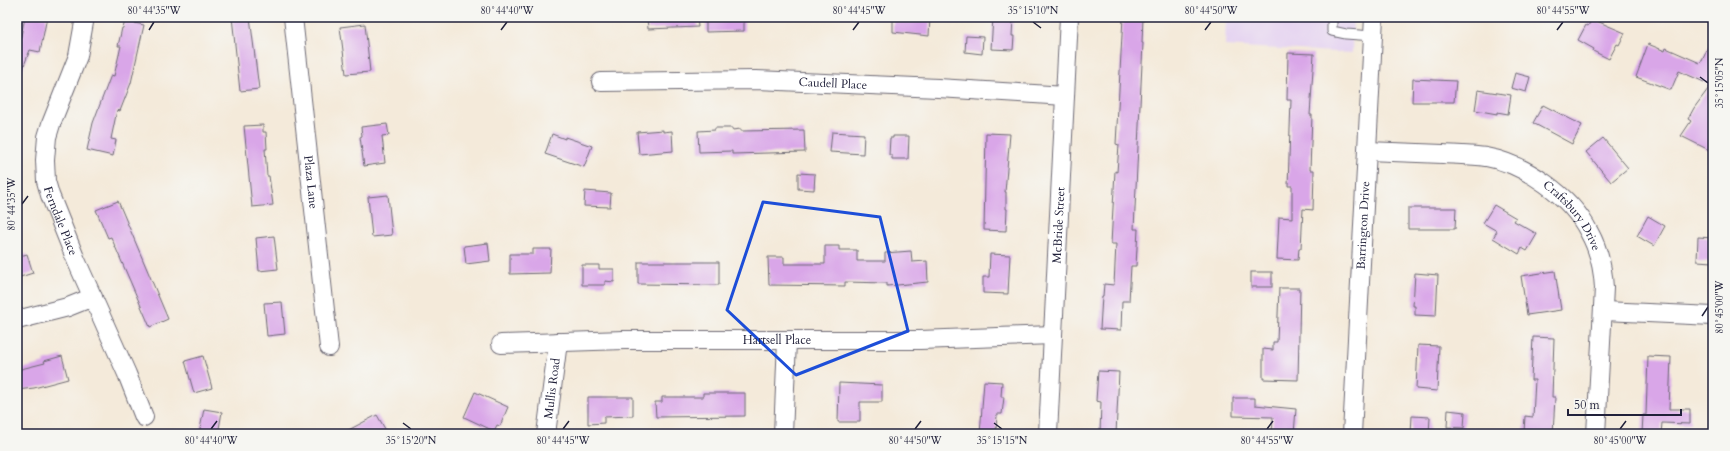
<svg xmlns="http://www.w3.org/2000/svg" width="1730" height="451" viewBox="0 0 1730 451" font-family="Cardo,serif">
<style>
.built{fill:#e5d3f1}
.building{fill:#d9a6e8}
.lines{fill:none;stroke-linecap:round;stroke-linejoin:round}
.service-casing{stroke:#6c6873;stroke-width:11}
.minor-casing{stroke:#6c6873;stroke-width:20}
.service{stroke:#fff;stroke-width:9}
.minor{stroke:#fff;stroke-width:18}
.marked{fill:none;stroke:#1d4ed8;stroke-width:3;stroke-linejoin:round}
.ticks{fill:none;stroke:#22223b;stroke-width:1.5}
.labels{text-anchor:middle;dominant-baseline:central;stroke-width:3;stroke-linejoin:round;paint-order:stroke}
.street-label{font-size:12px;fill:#22223b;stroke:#f6f6f2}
.neatline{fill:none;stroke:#22223b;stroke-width:1.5}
.ticks-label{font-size:10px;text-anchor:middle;fill:#22223b}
</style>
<rect width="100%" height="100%" fill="#f6f6f2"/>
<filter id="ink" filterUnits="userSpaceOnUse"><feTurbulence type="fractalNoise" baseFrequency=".025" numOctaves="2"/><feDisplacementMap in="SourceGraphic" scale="8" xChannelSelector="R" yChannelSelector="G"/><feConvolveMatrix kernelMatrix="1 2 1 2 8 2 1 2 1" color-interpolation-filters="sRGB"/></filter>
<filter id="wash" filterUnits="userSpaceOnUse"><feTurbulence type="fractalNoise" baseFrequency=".012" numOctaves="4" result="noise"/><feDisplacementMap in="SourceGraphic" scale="16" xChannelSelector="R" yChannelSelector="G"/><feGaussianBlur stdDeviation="0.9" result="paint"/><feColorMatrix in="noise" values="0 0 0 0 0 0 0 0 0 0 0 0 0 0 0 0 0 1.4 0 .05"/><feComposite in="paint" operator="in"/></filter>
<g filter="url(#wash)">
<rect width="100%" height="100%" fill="#f4eada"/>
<path class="built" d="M1226,17H1353L1352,53L1225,46Z"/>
<g id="blocks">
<g class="building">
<path d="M25,17H47L40,52L30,50L19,78H17V55Z"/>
<path d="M232,17H250L259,89L240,91Z"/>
<path d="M647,17H697L698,27L648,29Z"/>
<path d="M706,17H744V31L706,32Z"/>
<path d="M893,17H930L929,36L893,32Z"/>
<path d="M993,17L1013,18L1012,36H1014L1013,50L991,49Z"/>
<path d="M1123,17H1143L1142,43H1143L1134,229H1138L1136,266H1131L1129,301H1122L1121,330L1100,329L1102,296H1103L1104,284L1114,285L1116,244H1111L1115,171L1117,172L1119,145L1116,144Z"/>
<path d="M1592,19L1625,33L1619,45L1617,44L1609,59L1593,51L1594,49L1578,40L1586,25L1588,26Z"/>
<path d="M125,21L144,25L131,83L120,111L117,110L111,139L116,140L113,156L87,150L93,123L111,75L114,76L121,46H118L122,28H123Z"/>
<path d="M365,24L370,72L346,74L340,27Z"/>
<path d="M966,36L983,37L982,54L965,52Z"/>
<path d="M1713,36V152L1681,136L1691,121L1688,119L1694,108L1711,85L1679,71L1671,90L1636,77L1648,44L1665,51L1666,48L1700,63L1701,61H1702Z"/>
<path d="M1288,53L1314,54L1310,115H1312L1310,170H1314L1313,210L1303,209L1301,248H1299L1298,260L1277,259L1279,217L1292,218V186H1288L1291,100H1287Z"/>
<path d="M1515,73L1530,77L1526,92L1511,88Z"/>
<path d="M1413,79L1456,81L1454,102H1412Z"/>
<path d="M1478,90L1511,95L1508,114L1497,112V114L1475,110Z"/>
<path d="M1543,105L1582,125L1572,144L1533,123Z"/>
<path d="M387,124L389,135L382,136L385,163L364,166L360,137L362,136L361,127Z"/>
<path d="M263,125V132H266L267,149H265L267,176H269L273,205L252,207L244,126Z"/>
<path d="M715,128H732V130L741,129V131L804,130L805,152L732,154V151L699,152L698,131L715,130Z"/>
<path d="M663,130V132L672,131L673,151L639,154L637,132Z"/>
<path d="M832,132L864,134L863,154L830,152Z"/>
<path d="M986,133L1010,134L1005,192H1006V209H1007L1006,231L984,230Z"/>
<path d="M552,134L565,139V137L592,146L584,167L545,154Z"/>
<path d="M893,136H909L908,159H892V155H889L890,138H893Z"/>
<path d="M1603,138L1628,168L1611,182L1586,152Z"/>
<path d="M798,173L815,174L814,190L798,189Z"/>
<path d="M585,191L611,193L610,207L584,206Z"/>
<path d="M388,195L392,235L372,237L368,197Z"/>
<path d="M118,201L168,319L150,327L111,237L108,238L96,210Z"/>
<path d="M1494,205L1516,218L1514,221L1537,234L1527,251L1522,248L1519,254L1493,238L1497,231L1483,223Z"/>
<path d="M1408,208H1456L1455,229H1408Z"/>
<path d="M1648,216L1665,226L1654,246L1637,236Z"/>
<path d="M274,236L278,269L259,271L256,238Z"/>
<path d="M1698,237L1713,238V262L1697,261Z"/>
<path d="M488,243L490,261L466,264L464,246Z"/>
<path d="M825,246H839V250H857V261H885V253L911,251L912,262L927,261L928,282L887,286V283L845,282V286L769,285L768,257H784V264H825Z"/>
<path d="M533,249H551L550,273L510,274V254H533Z"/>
<path d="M27,254L33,273L17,278V257Z"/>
<path d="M990,254L1010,255L1008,294L983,293V277H989Z"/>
<path d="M638,262H719V285L638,284Z"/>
<path d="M582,265H599V269H614V282L605,281V285H582Z"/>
<path d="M1555,271L1561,310L1527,315L1521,276Z"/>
<rect x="1251" y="272" width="21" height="15"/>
<path d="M1415,273L1438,275L1436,316L1415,315V306H1413Z"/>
<path d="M1279,288H1300L1298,380L1263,379V349L1273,350V342H1277Z"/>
<path d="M282,302L285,334L267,336L264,303Z"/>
<path d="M1533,337L1554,338L1552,397H1555L1553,434L1524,432L1525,416L1533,417L1535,380H1531Z"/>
<path d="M1418,345L1439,346L1437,391L1416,389Z"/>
<path d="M62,356L68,379L34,388L17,390V370L45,363L44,361Z"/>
<path d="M203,356L212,388L194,393L185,361Z"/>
<path d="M1648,356L1671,357L1669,409H1690V424L1662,423L1661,434H1642L1643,415H1646Z"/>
<path d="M1098,371L1119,372L1116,434H1100L1101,402L1096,401Z"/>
<path d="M984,381L1002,382L1001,397H1004L1002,414H997L996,434H980Z"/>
<path d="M839,383L882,385V402H860V422H838Z"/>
<path d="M475,392L508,407L500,426L497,425L494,431L464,417Z"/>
<path d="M703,393H745V416L656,417L655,402H662V397H703Z"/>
<path d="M588,397H633V416L604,417V423L588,424Z"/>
<path d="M1233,398H1255V405L1296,409L1294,434H1272L1273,417L1233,416Z"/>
<path d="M204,409L222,412L218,434H199Z"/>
<path d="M1448,410L1465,412L1464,428L1447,427Z"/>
<path d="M377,415L388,434H341Z"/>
<path d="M1412,416L1430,417L1429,434H1411Z"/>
</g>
</g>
</g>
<g filter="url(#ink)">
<use href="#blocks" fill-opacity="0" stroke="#6c6873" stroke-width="1"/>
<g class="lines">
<g class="service-casing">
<path id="service" d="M1332,17V31L1346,34L1373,36"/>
</g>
<g class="minor-casing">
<g id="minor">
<path id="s1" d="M85,17L78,56L51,124L47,137L45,160L46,181L50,195L76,260L127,374L144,417"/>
<path id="s2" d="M293,17L329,347"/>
<path id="s3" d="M601,82L756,80L938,88L1065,96"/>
<path id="s4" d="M1367,151C1392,152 1418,153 1443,154C1457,155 1472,155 1486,157C1525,164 1571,196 1589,232C1598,248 1603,269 1604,288L1596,434"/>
<path d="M1604,311L1713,316"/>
<path d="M17,320L68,307L93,297"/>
<path id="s5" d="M501,344L624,340H920L1053,335"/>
<path id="s6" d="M546,434L558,342"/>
<path d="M783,434L787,341"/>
<path id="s7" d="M1048,434L1069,17"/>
<path id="s8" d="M1352,434L1374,17"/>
</g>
</g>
<use href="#service" class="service"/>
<use href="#minor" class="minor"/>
</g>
</g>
<path class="marked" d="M763,202L880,217L908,331L796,375L727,310Z"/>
<path class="ticks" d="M1033,22L1041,28M149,30L154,22M501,30L507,22M853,30L859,22M1205,30L1211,22M1557,30L1563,22M1700,77L1708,83M22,204L28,196M1702,316L1708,307M403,423L411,429M994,423L1002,429M211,429L217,421M563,429L569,421M915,429L921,421M1267,429L1273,421M1620,429L1626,421"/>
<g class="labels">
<g class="street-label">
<text stroke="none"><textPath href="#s3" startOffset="232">Caudell Place</textPath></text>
<text stroke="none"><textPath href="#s2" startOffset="166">Plaza Lane</textPath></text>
<text stroke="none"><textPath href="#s4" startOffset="227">Craftsbury Drive</textPath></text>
<text stroke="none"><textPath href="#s1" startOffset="213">Ferndale Place</textPath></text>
<text stroke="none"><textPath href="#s7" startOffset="209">McBride Street</textPath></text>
<text stroke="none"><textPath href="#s8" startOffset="209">Barrington Drive</textPath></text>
<text stroke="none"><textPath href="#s5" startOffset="276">Hartsell Place</textPath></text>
<text stroke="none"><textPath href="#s6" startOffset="46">Mullis Road</textPath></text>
</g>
</g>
<rect width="1730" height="451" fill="none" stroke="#f6f6f2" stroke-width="44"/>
<path d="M1568 409v6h113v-6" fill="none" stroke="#22223b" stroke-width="2"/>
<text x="1574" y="409" font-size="12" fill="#22223b" stroke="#f6f6f2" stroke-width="3" paint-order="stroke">50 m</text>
<rect x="22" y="22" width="1686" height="407" class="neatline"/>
<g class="ticks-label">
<text x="154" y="14">80°44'35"W</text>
<text x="507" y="14">80°44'40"W</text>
<text x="859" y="14">80°44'45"W</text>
<text x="1033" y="14">35°15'10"N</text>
<text x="1211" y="14">80°44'50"W</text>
<text x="1563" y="14">80°44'55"W</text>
<text transform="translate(1719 83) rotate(-90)" y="4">35°15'05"N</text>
<text transform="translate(11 204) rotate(-90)" y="4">80°44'35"W</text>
<text transform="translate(1719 307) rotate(-90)" y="4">80°45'00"W</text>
<text x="211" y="444">80°44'40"W</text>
<text x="411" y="444">35°15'20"N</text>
<text x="563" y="444">80°44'45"W</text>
<text x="915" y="444">80°44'50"W</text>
<text x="1002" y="444">35°15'15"N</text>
<text x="1267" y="444">80°44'55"W</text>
<text x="1620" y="444">80°45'00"W</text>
</g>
</svg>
